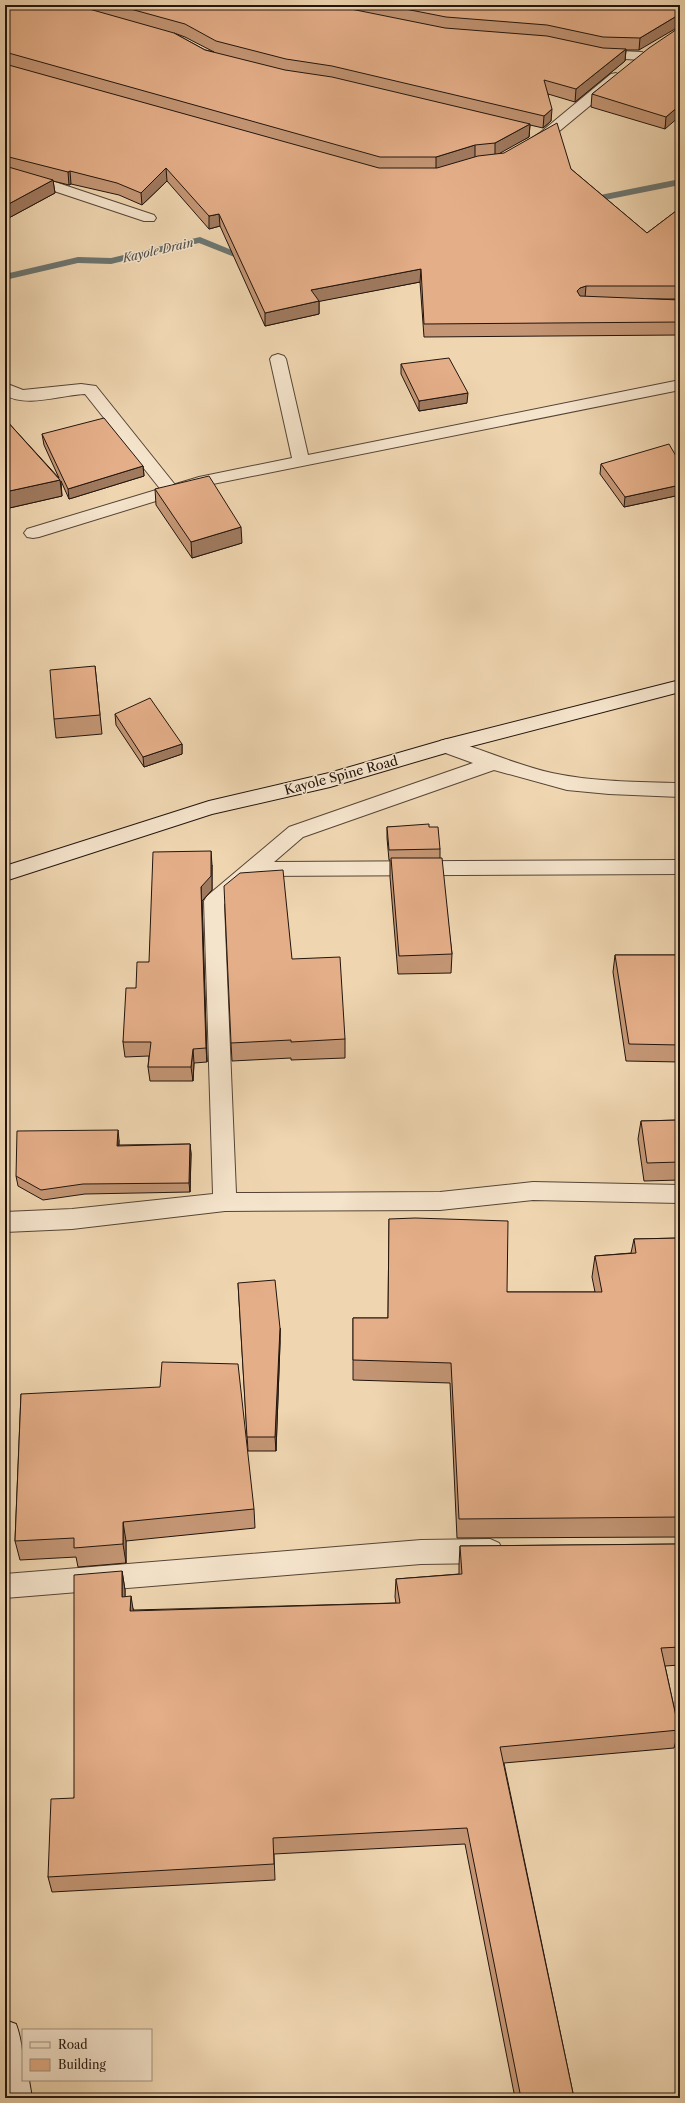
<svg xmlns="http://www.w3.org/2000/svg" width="685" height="2103" viewBox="0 0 685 2103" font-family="'Libre Caslon Text',serif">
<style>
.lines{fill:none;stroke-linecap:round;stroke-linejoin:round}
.stream{fill:#6c7672;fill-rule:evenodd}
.lane-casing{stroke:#554536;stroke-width:2}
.street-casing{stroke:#554536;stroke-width:2}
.secondary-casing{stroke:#22150d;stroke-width:2}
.lane{fill:#f5e4cc;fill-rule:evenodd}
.street{fill:#f5e4cc;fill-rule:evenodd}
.secondary{fill:#f5e4cc;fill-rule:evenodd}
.wall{fill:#c49675;stroke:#22150d;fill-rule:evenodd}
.shaded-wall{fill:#a07a5f;stroke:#22150d}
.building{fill:#e4ae88;stroke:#22150d}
.labels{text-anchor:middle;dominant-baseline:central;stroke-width:3;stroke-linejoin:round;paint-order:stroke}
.far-water-label{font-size:12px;font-style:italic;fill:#4d4d48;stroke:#f5e4cc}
.street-label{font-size:13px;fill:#22150d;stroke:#f5e4cc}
</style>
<rect width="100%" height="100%" fill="#efd6b1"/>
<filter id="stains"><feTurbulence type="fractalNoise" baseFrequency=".005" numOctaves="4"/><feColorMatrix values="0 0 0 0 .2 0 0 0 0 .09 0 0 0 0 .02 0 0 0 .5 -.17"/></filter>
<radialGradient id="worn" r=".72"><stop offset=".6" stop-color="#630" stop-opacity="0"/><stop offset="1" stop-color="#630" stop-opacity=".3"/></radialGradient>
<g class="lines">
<g class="stream">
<path d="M680,179V185L585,204L580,201L585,198Z"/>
<path d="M200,237L256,260L251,263L247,262L199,243L111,264L78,263L5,280V274L78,257L111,258Z"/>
</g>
<g class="lane-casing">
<path id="lane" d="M5,383L23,390L81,384L96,386L180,491L177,495L171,496L165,495L85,394C61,395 27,408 5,395Z"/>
</g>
<g class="street-casing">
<g id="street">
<path d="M596,50L642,52L649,56L642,60L591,57L589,54L591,51Z"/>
<path d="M616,73L623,77L621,80L551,138L538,145H528L526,142L541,132L611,74Z"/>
<path d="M5,169L55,182L154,215L156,218L154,221H144L45,188L5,177Z"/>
<path d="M278,354L284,356L286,359L308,455L680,380V390L208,485L39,537L33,538L27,537L24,533L27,529L199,477L292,458L270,359L272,356Z"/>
<path d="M447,739C482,749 516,765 552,773C594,782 638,782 680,783V797L609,794L567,790L494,770L303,837L274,862L680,860V874L257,876L224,904L236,1193L440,1192L533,1182L680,1185V1203L533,1200L440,1210L225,1211L72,1229L5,1232V1212L72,1209L213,1194L204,901L207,896L289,827L473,763L440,751L437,746L440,741Z"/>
<path d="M490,1539L499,1543L503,1551L499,1559L490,1563L421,1564L5,1598V1574L421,1540Z"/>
</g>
</g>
<g class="secondary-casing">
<g id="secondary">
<path d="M680,680V692L449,752L330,787L212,814L5,881V866L209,801L329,773L447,739Z"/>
<path d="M5,2020L16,2024C23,2043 23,2060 23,2080H29L32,2098H5Z"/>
</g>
</g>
<use href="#lane" class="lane"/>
<use href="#street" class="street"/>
<use href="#secondary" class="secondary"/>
</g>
<g class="wall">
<path d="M5,5H680L639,50H626L625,61L575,102L548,94L551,121L543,128L530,125L529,137L498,153L571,169L647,233L680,208V299H647L680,300V335L424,337L420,282L319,301V314L265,326L220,226L209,229L167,181L142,205L119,195L71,184L69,185L53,181L55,193L5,220ZM174,33L185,37L214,52L205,50Z"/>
<path d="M680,27L665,129L591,107L592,94Z"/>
<path d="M401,364L467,403L419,411L401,374Z"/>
<path d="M5,419L59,478L44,445L42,434L143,466L144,476L69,499L61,481L62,496L5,509Z"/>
<path d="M680,463V495L624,507L600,474L601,464Z"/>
<path d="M155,489L242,543L192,558L156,505Z"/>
<path d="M95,666L102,734L56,738L54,719Z"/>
<path d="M115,714L182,744V754L144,767L116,725Z"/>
<path d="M387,827H429L440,849V858L452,954L451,973L398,974L390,877V860H389L387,838Z"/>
<path d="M212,865V890L202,901L207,1062L194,1063L193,1081H150L148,1067L149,1056L125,1057L123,1042L136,988L149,962Z"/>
<path d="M615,955H680V1062L626,1061L613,972Z"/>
<path d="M292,959L345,1039V1058L291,1060V1058L232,1061L231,1043Z"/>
<path d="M680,1120V1180L644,1181L638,1139L641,1121Z"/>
<path d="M119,1140V1145L190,1144L191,1154L190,1192L85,1194L43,1200L18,1186L16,1176Z"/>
<path d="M389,1219L507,1292H595L592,1277L595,1256L631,1253L634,1239L680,1238V1537L457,1538L450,1383L353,1380V1318H388Z"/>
<path d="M238,1283L280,1328V1343L276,1451H248Z"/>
<path d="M21,1394L254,1509L255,1528L126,1541V1563L78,1567L76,1557L20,1560L15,1541Z"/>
<path d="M680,1544V1665L665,1666L679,1730L674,1748L504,1763L574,2098H515L465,1844L274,1854L275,1880L52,1892L48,1877L74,1798L122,1571L125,1590V1597L134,1610L396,1603L395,1597L396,1579L459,1574V1565L460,1546Z"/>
</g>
<g class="shaded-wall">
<path d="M680,14V26L639,50L640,38Z"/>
<path d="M626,49L625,61L575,102L576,89Z"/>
<path d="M680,105V116L665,129L666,117Z"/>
<path d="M552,109L551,121L543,128L544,116Z"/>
<path d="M530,124L529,137L495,156V143Z"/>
<path d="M475,145V158L436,170V157Z"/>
<path d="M166,168L167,181L142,205L141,193Z"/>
<path d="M70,171L71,184L69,185L68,172Z"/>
<path d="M53,180L55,193L5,220V206Z"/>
<path d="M219,214L220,226L209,229V216Z"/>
<path d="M421,269L420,282L311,303V290Z"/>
<path d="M586,286L585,298L579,301L577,291L580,288Z"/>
<path d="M319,301V314L265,326V313Z"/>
<path d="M468,393L467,403L419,411V401Z"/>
<path d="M143,466L144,476L69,499L68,489Z"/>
<path d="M60,480L62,496L5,509V492Z"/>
<path d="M680,485V495L624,507L625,497Z"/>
<path d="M241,527L242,543L192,558L191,542Z"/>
<path d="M182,744V754L144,767L143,757Z"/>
<path d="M211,851L212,865V890L202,901L207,1062L206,1048L201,887Z"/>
<path d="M193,1049L194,1063L193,1081L191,1067Z"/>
<path d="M118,1130L119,1140L118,1155L117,1146Z"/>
<path d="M190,1144L191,1154L190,1192L189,1183Z"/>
<path d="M280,1328V1343L276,1451L275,1437Z"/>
<path d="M123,1522L126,1541V1563L123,1544Z"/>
<path d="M122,1571L125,1590V1616L122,1597Z"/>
<path d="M131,1596L134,1615L130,1611Z"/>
</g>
<g class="building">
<path d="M5,5H75L174,33L205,50L285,70L332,77L530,124L495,143L475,145L436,157H380L5,52Z"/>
<path d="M116,5H331L445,28L547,36L603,48L626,49L576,89L544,80L552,109L544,116L332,66L286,59L216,41L185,24Z"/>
<path d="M385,5H680V14L640,38L603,37L547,25L446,17Z"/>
<path d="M680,27V105L666,117L592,94L649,48Z"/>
<path d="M5,64L379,168H437L478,156L504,153L557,123L571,169L647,233L680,208V286H586L580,288L577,291L580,296L680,300V322L424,324L421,269L311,290L319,301L265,313L219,214L209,216L166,168L141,193L117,183L70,171L68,172L5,156Z"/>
<path d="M5,166L53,180L5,206Z"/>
<path d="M449,358L468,393L419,401L401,364Z"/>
<path d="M104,418L143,466L68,489L42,434Z"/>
<path d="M5,419L60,480L5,492Z"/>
<path d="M669,444L680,463V485L625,497L601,464Z"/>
<path d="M209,476L241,527L191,542L155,489Z"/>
<path d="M95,666L100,715L54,719L50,670Z"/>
<path d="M150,698L182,744L143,757L115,714Z"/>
<path d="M429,824V827H438L440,849L389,850L387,827Z"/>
<path d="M211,851V876L201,887L206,1048L193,1049L191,1067H148L151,1042H123L126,988H136L137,962H149L153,852Z"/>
<path d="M391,858H442L452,954L399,956Z"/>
<path d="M283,870L292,959L340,957L345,1039L291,1042V1040L231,1043L224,886L240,873Z"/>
<path d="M615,955H680V1045L629,1044Z"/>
<path d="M680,1120V1162L647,1163L641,1121Z"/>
<path d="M118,1130L117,1146L190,1144L189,1183L83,1184L41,1190L16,1176L17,1131Z"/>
<path d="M415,1218L508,1221L507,1292H602L595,1256L636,1253L634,1239L680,1238V1517L459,1519L451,1363L353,1360V1318H388L389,1219Z"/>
<path d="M275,1280L280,1328L275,1437H247L238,1283Z"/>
<path d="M162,1362L238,1364L254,1509L123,1522V1544L74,1548V1538L15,1541L21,1394L160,1387Z"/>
<path d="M680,1544V1647L661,1648L679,1730L500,1747L574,2098H521L467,1828L273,1838L274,1864L48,1877L51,1799L74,1798V1575L122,1571V1597L131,1596L130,1611L400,1603L396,1579L462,1574L460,1546Z"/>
</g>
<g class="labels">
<g class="far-water-label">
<text transform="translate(158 250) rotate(-13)">Kayole Drain</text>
</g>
<g class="street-label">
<text transform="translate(341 775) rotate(-15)">Kayole Spine Road</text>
</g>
</g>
<rect width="685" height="2103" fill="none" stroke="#efd6b1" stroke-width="20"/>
<rect x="6" y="6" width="673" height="2091" fill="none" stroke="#22150d" stroke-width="2"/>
<rect x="10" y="10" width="665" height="2083" fill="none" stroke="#22150d"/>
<rect x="22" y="2029" width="130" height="52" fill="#f5e4cc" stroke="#a19180"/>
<rect x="30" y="2042" width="20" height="6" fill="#f5e4cc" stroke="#a19180"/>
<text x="58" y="2049" font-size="12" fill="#22150d">Road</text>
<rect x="30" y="2059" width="20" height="12" fill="#e4ae88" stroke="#a19180"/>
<text x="58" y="2069" font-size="12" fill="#22150d">Building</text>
<rect width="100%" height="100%" filter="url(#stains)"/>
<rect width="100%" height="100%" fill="url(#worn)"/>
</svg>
